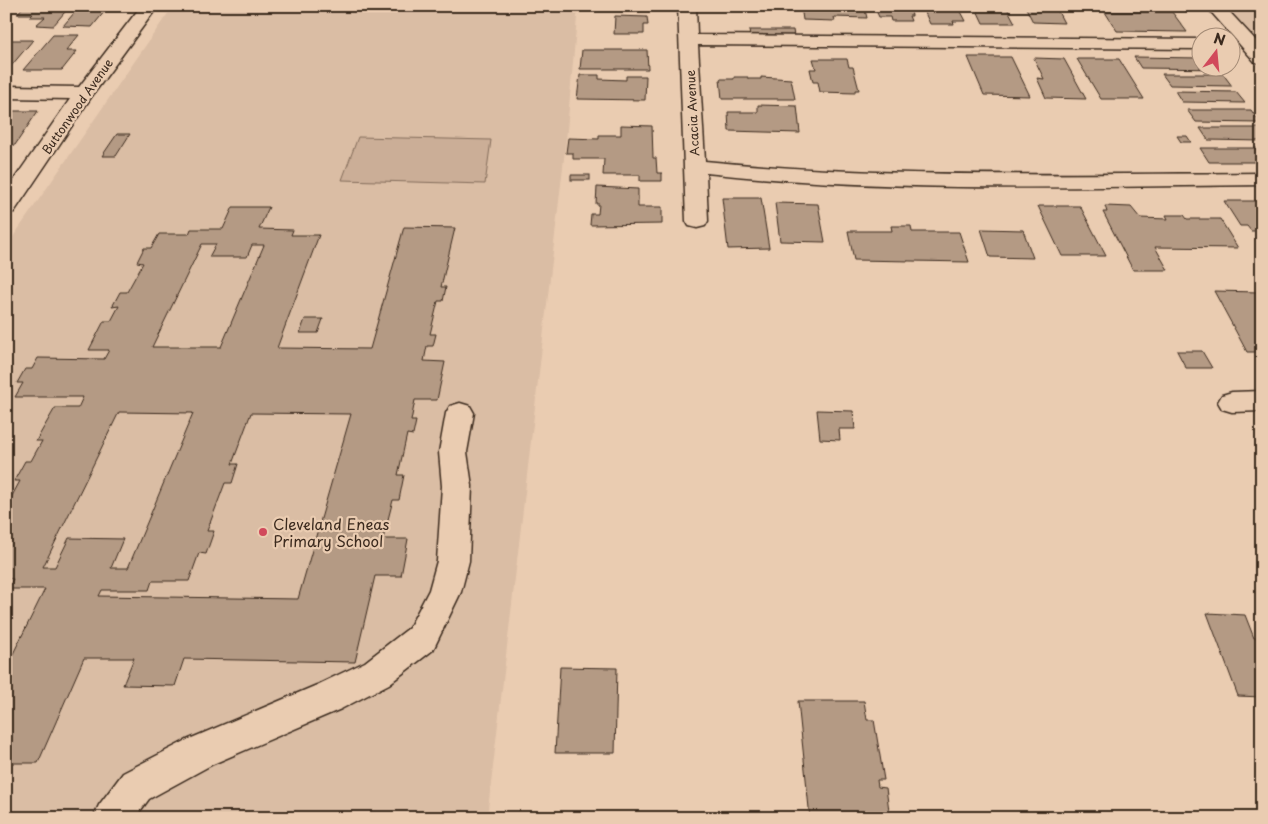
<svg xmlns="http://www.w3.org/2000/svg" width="1268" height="824" viewBox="0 0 1268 824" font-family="'Playpen Sans',sans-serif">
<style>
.built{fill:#dabda4}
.green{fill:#cbae97;stroke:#836c5a}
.building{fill:#b49a84;stroke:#3b2a1e;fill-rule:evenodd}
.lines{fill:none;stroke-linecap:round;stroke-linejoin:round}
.minor-casing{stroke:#3b2a1e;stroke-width:3}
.minor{fill:#eaccb1;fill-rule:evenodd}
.poi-dot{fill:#d1495b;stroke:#eaccb1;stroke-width:2}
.labels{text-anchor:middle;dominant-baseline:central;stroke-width:4.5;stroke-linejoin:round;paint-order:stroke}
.far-street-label{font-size:12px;fill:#3b2a1e;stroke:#eaccb1}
.poi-label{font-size:15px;fill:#3b2a1e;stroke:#eaccb1;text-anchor:start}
</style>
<rect width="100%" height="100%" fill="#eaccb1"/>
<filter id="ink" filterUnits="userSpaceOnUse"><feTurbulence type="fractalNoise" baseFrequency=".02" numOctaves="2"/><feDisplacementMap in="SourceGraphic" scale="10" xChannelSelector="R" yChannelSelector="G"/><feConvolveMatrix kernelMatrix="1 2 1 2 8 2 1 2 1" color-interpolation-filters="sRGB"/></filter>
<g filter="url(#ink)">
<g class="built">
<path d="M173,6H578L566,141L487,818H6V247Z"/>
<path d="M1227,6H1262V47Z"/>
</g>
<path class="green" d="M358,137L491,140L485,184L342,180Z"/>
<g class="building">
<path d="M24,6H70L53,26L36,25L45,17H30L33,14H17Z"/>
<path d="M80,6H109L92,27L63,26Z"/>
<path d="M619,6H645V9H618Z"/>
<path d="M801,6H864L867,18L834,17L835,21L803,20Z"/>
<path d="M874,6H905L907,11H911L912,16H909L911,21H891L890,17H879Z"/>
<path d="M922,6H958L966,21H953L954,24H930Z"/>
<path d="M975,6H1006L1015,23H983Z"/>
<path d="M1025,6H1055L1064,23L1033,22Z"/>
<path d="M1069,6H1089L1092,11H1072Z"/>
<path d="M1105,12H1172L1187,32L1117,31Z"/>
<path d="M615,16L647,17L648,25H644V34H614Z"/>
<path d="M749,30H793L794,36H750Z"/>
<path d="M53,35H79L66,51H77L62,70H23Z"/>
<path d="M6,40H33L6,72Z"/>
<path d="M582,50H647L648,69H580Z"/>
<path d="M968,57H1011L1030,96L984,95Z"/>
<path d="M1134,57L1200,58V68L1227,69L1141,68Z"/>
<path d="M1034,58L1064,59L1086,99L1046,98L1037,78L1044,79Z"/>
<path d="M813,59H847L849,67H853L859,90H855V93L820,92L818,82H813L810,69H816Z"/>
<path d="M1077,59H1119L1144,99H1101Z"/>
<path d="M1162,74H1223L1232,86L1170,85Z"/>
<path d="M580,75H599V79L626,80V76H646L645,100L577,99Z"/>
<path d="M734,77H748V79H761V77L791,79L795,99H722L720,79H734Z"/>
<path d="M1175,91L1236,92L1245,103L1182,102Z"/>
<path d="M758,105L797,106L800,133L729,131L728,112H758Z"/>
<path d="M1187,110H1251L1260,123L1196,122Z"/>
<path d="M6,111H38L15,145H6Z"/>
<path d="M621,125L652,126L653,158H656L657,173H662V181H640V175H603L604,159H573V153H566L568,138L599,139V135H621Z"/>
<path d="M1200,128H1262V141L1208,140Z"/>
<path d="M117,134H130L116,156H102Z"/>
<path d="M1177,136H1187L1191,142H1181Z"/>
<path d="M1200,148H1262V162H1209Z"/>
<rect x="571" y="175" width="19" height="5"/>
<path d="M597,187L638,189V207H662V224L590,225L591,214H598L599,204H596Z"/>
<path d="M722,198H761L769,248L728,249Z"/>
<path d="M1224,201H1262V231H1251L1247,226H1240Z"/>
<path d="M775,203L818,204L825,242L780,241Z"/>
<path d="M1038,206H1080L1106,256H1062Z"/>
<path d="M1105,206L1131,207L1140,218L1168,219L1166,215H1184L1187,219H1220L1238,248L1155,247L1168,270H1133L1103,212H1107Z"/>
<path d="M233,207H269L259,229L293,230L291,235H319L277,348L370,349L404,227L455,228L441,287H446L443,301H438L430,334H436L433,346H427L424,361L445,362L437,400H415L411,421H416L413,435L407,434L398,475H404L399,500H393L383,539H408L401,576H375L355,662L184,659L175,686L123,685L134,658H84L38,763H6V668L45,589H7L13,579L6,578V507L20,481H14L25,461H31L42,441H36L55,408H78L83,397H15L23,383H17L25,369H32L38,358L104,359L109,350H89L104,321H111L119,306L112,307L120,292H127L143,263L137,262L144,248H151L159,234H189L191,229H223ZM202,244H216L209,257H247L252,245H264L221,347H152ZM119,412L193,413L128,568H111L123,539L69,538L55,567H43ZM251,413L351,414L298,599L99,596L102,590H149L152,581H189L199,553L206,554L214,531H207L225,483H232L238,464H232Z"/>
<path d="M891,226H911L912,232H959L969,262L854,260L848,231H892Z"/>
<path d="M981,229L1023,230L1033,258L990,257Z"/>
<path d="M1214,291L1258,292L1262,299V352H1247Z"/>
<path d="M305,319H323L318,333H300Z"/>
<path d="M1177,351H1202L1212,368H1186Z"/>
<path d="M817,410L853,411L855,429H839L840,440L820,439Z"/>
<path d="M1207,613L1245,615L1254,638H1262V697L1238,696Z"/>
<path d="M560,667L617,668L615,753H555Z"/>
<path d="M798,701H864L867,720H874L884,780H877L878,787L886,788L890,818H810Z"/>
</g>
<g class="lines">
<g class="minor-casing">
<g id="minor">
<path d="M141,6H158L92,96L14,212L6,214V191L70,99L6,98V86L79,87Z"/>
<path d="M678,6H696L697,35L1200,39V49L698,45L705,161C890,179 1076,174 1262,173V185C1076,187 891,193 706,173L708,221L705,226L697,228L689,226L686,221Z"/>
<path d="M1206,6H1224L1262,47V63L1255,62Z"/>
<path d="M1262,391V411L1232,412L1222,409L1218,402L1222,395L1232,392Z"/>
<path d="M460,403L470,406L474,413L467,452L472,486L469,561L461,592L433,650L389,684L341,709L213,764L149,799L135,818H93L99,805L123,773L187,740L317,685L365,662L409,628L429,590L437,561L442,486L439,452L446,413L450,406Z"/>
</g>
</g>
<use href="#minor" class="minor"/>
</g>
</g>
<circle class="poi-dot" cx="263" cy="532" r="5"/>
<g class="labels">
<g class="far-street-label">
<text transform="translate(77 106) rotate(-55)">Buttonwood Avenue</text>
<text transform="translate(692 113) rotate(-93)">Acacia Avenue</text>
</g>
<g class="poi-label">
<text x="273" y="523">Cleveland Eneas<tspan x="273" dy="17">Primary School</tspan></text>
</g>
</g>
<rect width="1268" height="824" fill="none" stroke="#eaccb1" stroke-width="25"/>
<rect x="12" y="12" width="1243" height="799" fill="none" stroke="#3b2a1e" stroke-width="2" filter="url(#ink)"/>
<g transform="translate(1216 52) rotate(16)"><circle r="24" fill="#eaccb1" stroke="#a48b76"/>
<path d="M0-4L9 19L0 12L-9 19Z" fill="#d1495b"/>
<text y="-8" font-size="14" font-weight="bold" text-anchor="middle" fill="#3b2a1e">N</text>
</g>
</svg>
